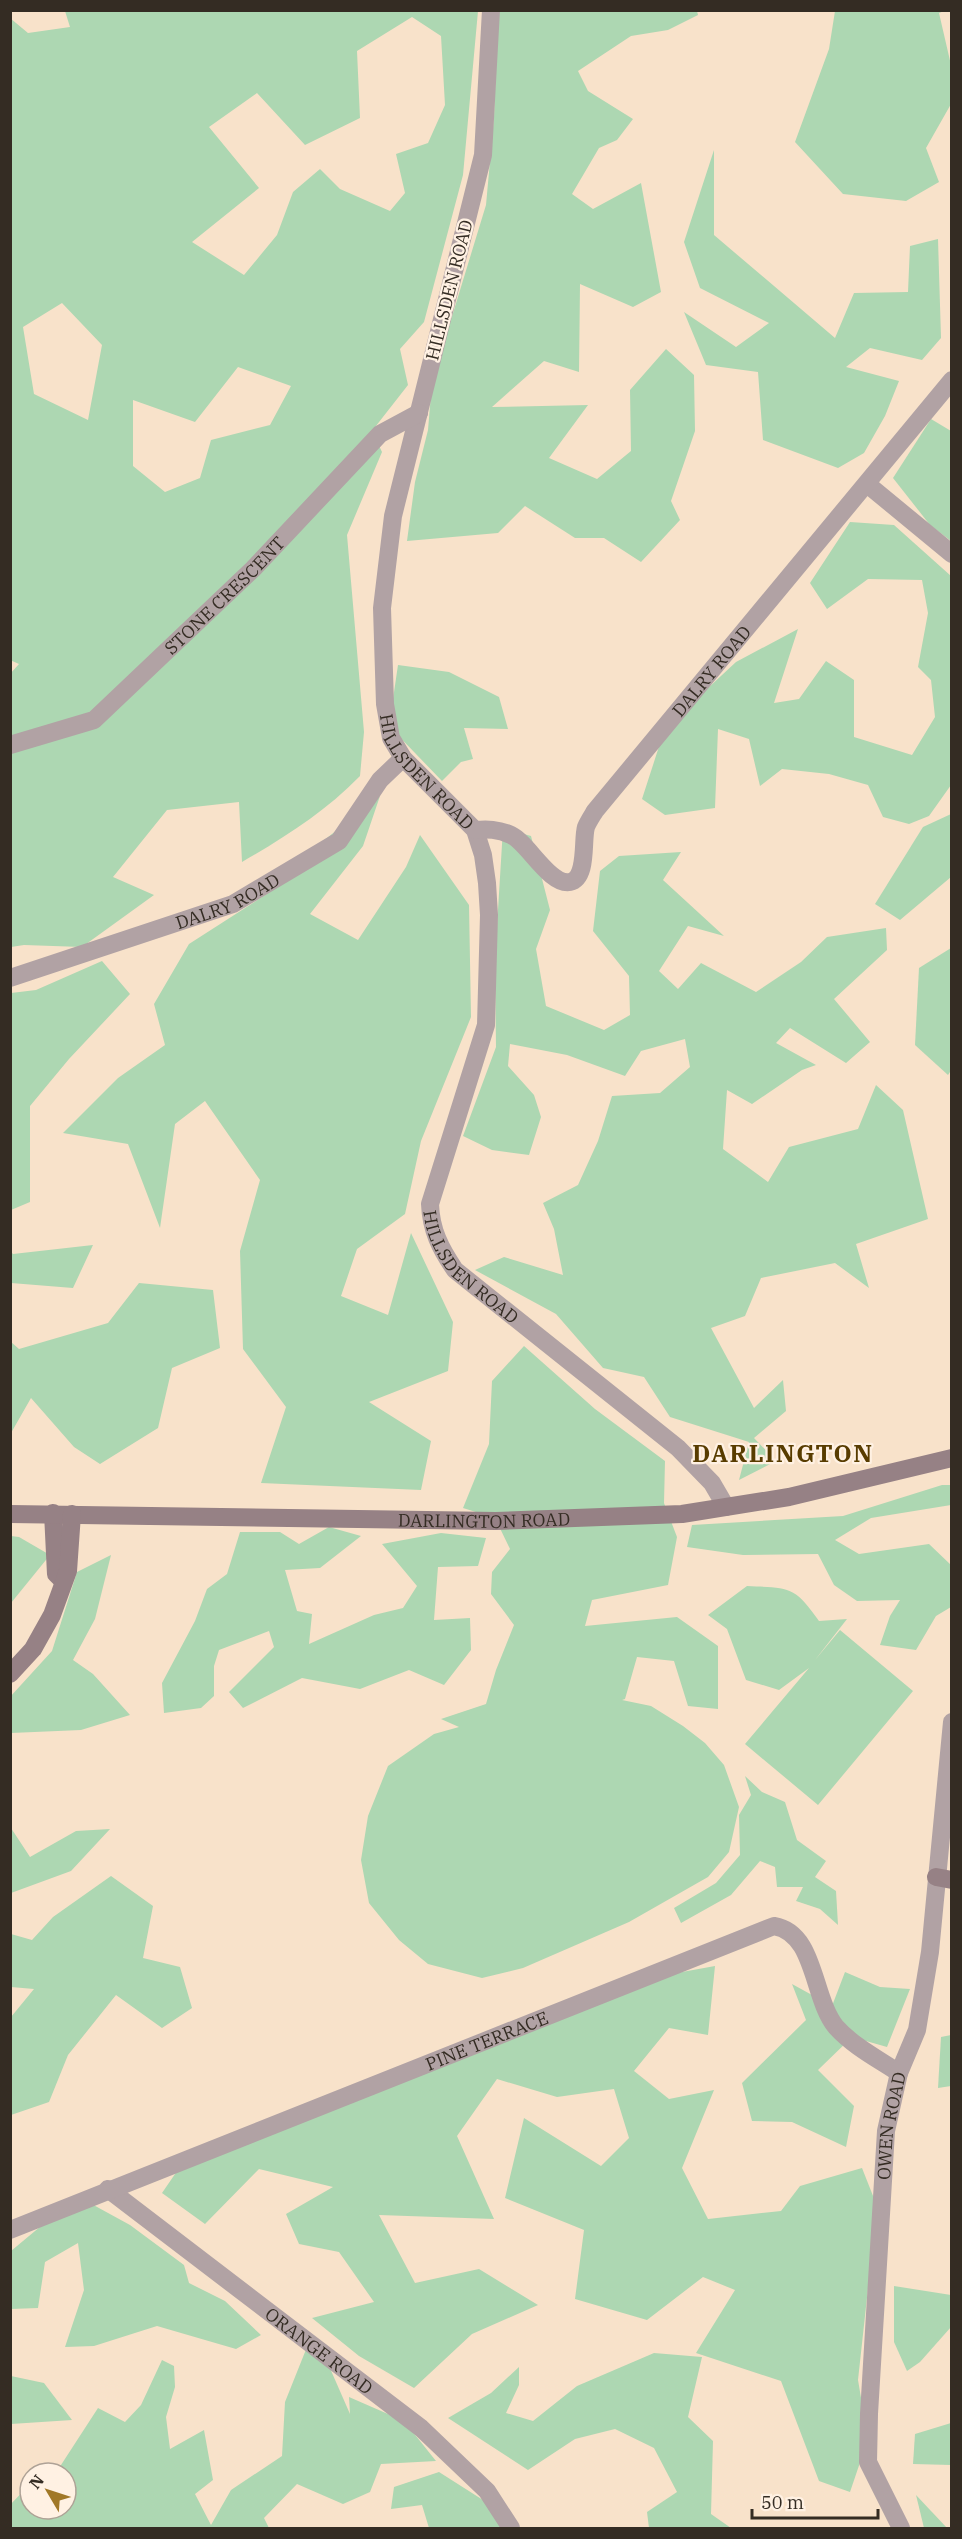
<svg xmlns="http://www.w3.org/2000/svg" width="962" height="2539" viewBox="0 0 962 2539" font-family="'IBM Plex Serif',serif">
<style>
.green{fill:#add7b2;fill-rule:evenodd}
.lines{fill:none;stroke-linecap:round;stroke-linejoin:round}
.street{stroke:#b1a2a4;stroke-width:18}
.secondary{stroke:#968185;stroke-width:18}
.labels{text-anchor:middle;dominant-baseline:central;stroke-width:4.5;stroke-linejoin:round;paint-order:stroke}
.street-label{font-size:18px;fill:#342c23;stroke:#fff1e3}
.district-label{font-size:24px;font-weight:bold;letter-spacing:1.5px;fill:#583c00;stroke:#fff1e3}
</style>
<rect width="100%" height="100%" fill="#f8e2ca"/>
<g class="green">
<path d="M65,11H478L463,175L424,322L400,349L408,385L372,431L382,452L347,535L364,732L360,776C325,812 285,837 242,862L239,802L167,810L113,877L154,895L82,947L24,945L11,947L10,674L19,664L10,660V18L28,33L70,27ZM412,17L441,36L445,105L428,143L396,154L405,193L390,211L340,189L320,169L293,192L277,235L244,275L192,242L259,188L209,127L257,93L305,145L360,118L357,51ZM62,303L102,345L88,420L34,394L23,327ZM238,367L291,386L270,425L211,440L200,478L165,492L133,466V400L195,422Z"/>
<path d="M498,11H697L698,15L668,30L631,36L578,71L588,91L633,119L617,140L599,148L572,194L593,209L641,183L661,292L633,307L580,284L579,372L544,361L492,407L588,405L549,458L597,479L631,451L630,390L666,349L694,375L695,431L671,501L680,520L641,562L604,538H575L525,506L498,533L407,541L415,482L428,430L432,382L486,205L494,117Z"/>
<path d="M835,11H944L939,13L951,65V104L926,148L939,182L906,201L843,194L795,142L829,49Z"/>
<path d="M714,150V235L835,338L854,293L908,292L910,246L938,239L941,338L922,360L870,348L846,367L899,381L885,416L864,453L838,468L763,440L758,372L706,365L684,312L736,347L769,323L700,288L684,242Z"/>
<path d="M931,419L951,431V541L930,525L893,478Z"/>
<path d="M850,522L894,525L951,576V785L929,816L909,824L883,817L868,785L829,774L782,769L760,786L749,739L718,729L715,808L665,815L642,799L665,728L736,662L798,629L774,703L799,699L826,661L854,680V737L912,755L935,717L931,680L918,667L928,613L922,580L868,579L827,609L810,583Z"/>
<path d="M398,665L449,672L499,697L508,729L464,728L473,759L461,762L442,781L389,726Z"/>
<path d="M380,796L363,846L310,914L358,940L406,867L420,835L469,905L471,1017L421,1141L405,1214L357,1249L341,1296L388,1315L411,1233L453,1322L448,1371L369,1402L431,1441L421,1490L261,1483L286,1407L243,1349L240,1251L260,1180L205,1101L175,1124L160,1228L128,1144L63,1133L118,1078L165,1045L154,1004L189,944L270,892L318,845Z"/>
<path d="M951,814V877L900,920L875,904L923,827Z"/>
<path d="M503,828L531,836L550,910L536,949L546,1006L604,1030L630,1015L629,976L593,931L600,871L619,856L681,852L663,880L724,936L688,926L659,971L678,989L701,963L756,992L801,962L827,937L886,928L887,950L834,999L870,1042L846,1063L790,1028L776,1043L816,1065L802,1070L752,1104L727,1090L723,1149L768,1182L789,1147L858,1129L876,1085L903,1110L928,1219L856,1244L869,1288L835,1263L761,1278L745,1316L711,1328L754,1408L783,1380L786,1411L754,1438L776,1461L739,1480L749,1442L670,1417L644,1377L603,1368L556,1314L475,1270L504,1257L563,1275L554,1229L543,1203L578,1185L598,1141L612,1096L660,1093L690,1067L685,1039L641,1051L625,1076L567,1055L510,1044L508,1066L534,1095L541,1117L529,1155L492,1150L463,1136L496,1047L495,959Z"/>
<path d="M951,948L952,1069L948,1075L915,1045L919,968Z"/>
<path d="M102,961L130,994L69,1059L30,1106V1202L11,1210V993L36,990Z"/>
<path d="M93,1245L73,1288L11,1283V1252L13,1254Z"/>
<path d="M139,1283L213,1290L220,1348L172,1368L158,1428L100,1464L74,1447L31,1398L11,1433V1342L19,1349L108,1323Z"/>
<path d="M524,1346L595,1409L665,1461L664,1503L677,1537L668,1585L592,1600L585,1626L677,1617L718,1646V1709L688,1706L674,1661L637,1657L625,1699L622,1700L651,1706L683,1726L705,1743L724,1765L739,1807L729,1852L708,1877L629,1922L523,1968L482,1978L428,1964L399,1940L369,1903L361,1860L368,1816L388,1766L434,1734L459,1727L441,1719L486,1704L496,1670L514,1625L491,1594L492,1572L510,1549L495,1518L463,1508L489,1444L492,1381Z"/>
<path d="M942,1485H951V1505L871,1518L835,1540L859,1554L929,1544L951,1565V1607L936,1616L916,1650L880,1645L890,1616L900,1600L857,1601L834,1585L818,1554L743,1555L687,1547L692,1525L843,1516Z"/>
<path d="M329,1527L361,1536L320,1568L285,1570L297,1611L312,1614L309,1644L374,1615L403,1608L417,1586L382,1544L441,1533L486,1538L478,1566L438,1567L434,1620L470,1618L471,1650L444,1685L409,1670L360,1689L302,1678L243,1708L229,1692L274,1647L269,1631L219,1650L214,1666V1696L201,1708L164,1713L162,1683L195,1621L207,1589L227,1574L240,1532H280L299,1544Z"/>
<path d="M11,1536L19,1537L50,1555L11,1603Z"/>
<path d="M111,1555L95,1619L73,1660L93,1674L130,1715L81,1730L11,1733L10,1697L52,1651L77,1572Z"/>
<path d="M747,1586C789,1588 794,1585 819,1621L847,1619L815,1660L840,1630L913,1691L818,1805L745,1744L809,1668L779,1690L746,1680L727,1629L708,1615Z"/>
<path d="M745,1776L762,1792L785,1802L797,1840L826,1861L815,1877L836,1891L838,1925L820,1909L796,1901L803,1887H777L775,1867L760,1861L731,1895L681,1923L674,1908L716,1883L740,1855L739,1815L751,1795Z"/>
<path d="M11,1828L30,1857L76,1831L110,1829L71,1871L11,1893Z"/>
<path d="M111,1876L153,1906L143,1958L180,1967L192,2008L162,2028L116,1995L68,2055L49,2102L11,2115V2017L34,1989L11,1987V1934L32,1940L53,1917Z"/>
<path d="M715,1966L708,2035L669,2028L634,2071L669,2099L714,2090L682,2168L708,2219L781,2211L800,2186L862,2168L877,2206L858,2380L868,2439L850,2492L819,2481L781,2381L696,2353L735,2290L703,2277L647,2320L575,2299L584,2230L505,2198L524,2118L601,2166L629,2138L614,2089L557,2097L497,2079L457,2136L494,2219L379,2215L415,2283L479,2269L538,2305L472,2334L414,2388L359,2356L312,2318L374,2302L339,2252L299,2244L286,2214L333,2187L259,2169L205,2224L162,2193L186,2158L627,1982Z"/>
<path d="M845,1972L880,1987L910,1989L887,2047L852,2037L818,2070L854,2106L846,2147L792,2122L752,2121L742,2083L806,2020L792,1984L832,2006Z"/>
<path d="M951,2035V2086L938,2088L941,2037Z"/>
<path d="M77,2196L130,2225L184,2265L189,2283L225,2301L261,2335L236,2349L157,2326L94,2346L65,2347L84,2290L78,2243L45,2262L38,2308L11,2309V2251Z"/>
<path d="M894,2286L951,2295V2327L920,2362L907,2371L894,2342Z"/>
<path d="M307,2347L329,2366L350,2414L349,2397L404,2421L436,2461L381,2464L370,2492L343,2504L297,2484L264,2518L269,2528H11L10,2505L30,2484V2509H66V2473H48L61,2465L98,2408L125,2422L141,2405L162,2360L174,2366L175,2387L166,2417L170,2449L204,2430L213,2480L195,2494L211,2525L231,2490L282,2456L285,2402Z"/>
<path d="M654,2353L702,2357L688,2417L713,2441L711,2514L731,2528H649L647,2512L677,2492L654,2448L615,2429L575,2439L528,2470L448,2418L491,2393L519,2367V2385L506,2413L533,2421L577,2386Z"/>
<path d="M11,2376L44,2383L72,2420L11,2424Z"/>
<path d="M951,2423V2465L913,2464L915,2434Z"/>
<path d="M439,2472L483,2500L510,2528H429L422,2505L391,2509L394,2487Z"/>
<path d="M916,2495L947,2528H924Z"/>
</g>
<g class="lines">
<g class="street">
<path id="s1" d="M491,10L483,155L393,516L382,608L385,704L391,738L403,758L475,830L483,855L487,883L489,915L486,1025L430,1204C431,1230 440,1248 455,1270L678,1448L712,1483L726,1507"/>
<path d="M867,484L952,554"/>
<path id="s2" d="M10,745L94,720L253,569L380,434L419,413"/>
<path id="s3" d="M475,830C487,829 498,829 511,835C528,843 550,886 570,882C588,878 582,840 586,827C588,822 592,816 595,811L952,380"/>
<path id="s4" d="M10,978L233,904L339,841L380,780L403,758"/>
<path id="s5" d="M108,2189L421,2428L487,2491L511,2528"/>
<path id="s6" d="M10,2230L774,1926C816,1933 812,1998 836,2027C853,2046 878,2059 899,2073"/>
<path id="s7" d="M901,2528L868,2462L869,2414L886,2131L899,2073L917,2030L930,1952L952,1722"/>
</g>
<g class="secondary">
<path d="M53,1513L56,1574L63,1581"/>
<path id="s8" d="M10,1514L496,1521L682,1514L789,1497L952,1458"/>
<path d="M10,1674L33,1649L52,1615L68,1571L72,1514"/>
<path d="M936,1877L952,1880"/>
</g>
</g>
<g class="labels">
<g class="street-label">
<text transform="translate(449 290) rotate(-76)">HILLSDEN ROAD</text>
<text stroke="none"><textPath href="#s2" startOffset="268">STONE CRESCENT</textPath></text>
<text stroke="none"><textPath href="#s3" startOffset="375">DALRY ROAD</textPath></text>
<text stroke="none"><textPath href="#s1" startOffset="788">HILLSDEN ROAD</textPath></text>
<text stroke="none"><textPath href="#s4" startOffset="231">DALRY ROAD</textPath></text>
<text stroke="none"><textPath href="#s1" startOffset="1328">HILLSDEN ROAD</textPath></text>
<text stroke="none"><textPath href="#s8" startOffset="474">DARLINGTON ROAD</textPath></text>
<text stroke="none"><textPath href="#s6" startOffset="513">PINE TERRACE</textPath></text>
<text stroke="none"><textPath href="#s7" startOffset="411">OWEN ROAD</textPath></text>
<text stroke="none"><textPath href="#s5" startOffset="266">ORANGE ROAD</textPath></text>
</g>
<g class="district-label">
<text x="783" y="1453">DARLINGTON</text>
</g>
</g>
<rect width="962" height="2539" fill="none" stroke="#342c23" stroke-width="24"/>
<g transform="translate(48 2491) rotate(309)"><circle r="28" fill="#fff1e3" stroke="#aea296" stroke-width="1.5"/>
<path d="M0-4.5L10 22L0 15L-10 22Z" fill="#a17827"/>
<text y="-9" font-size="16" font-weight="bold" text-anchor="middle" fill="#342c23">N</text>
</g>
<path d="M752 2509v9h126v-9" fill="none" stroke="#342c23" stroke-width="3"/>
<text x="761" y="2509" font-size="18" fill="#342c23" stroke="#fff1e3" stroke-width="4.5" paint-order="stroke">50 m</text>
</svg>
